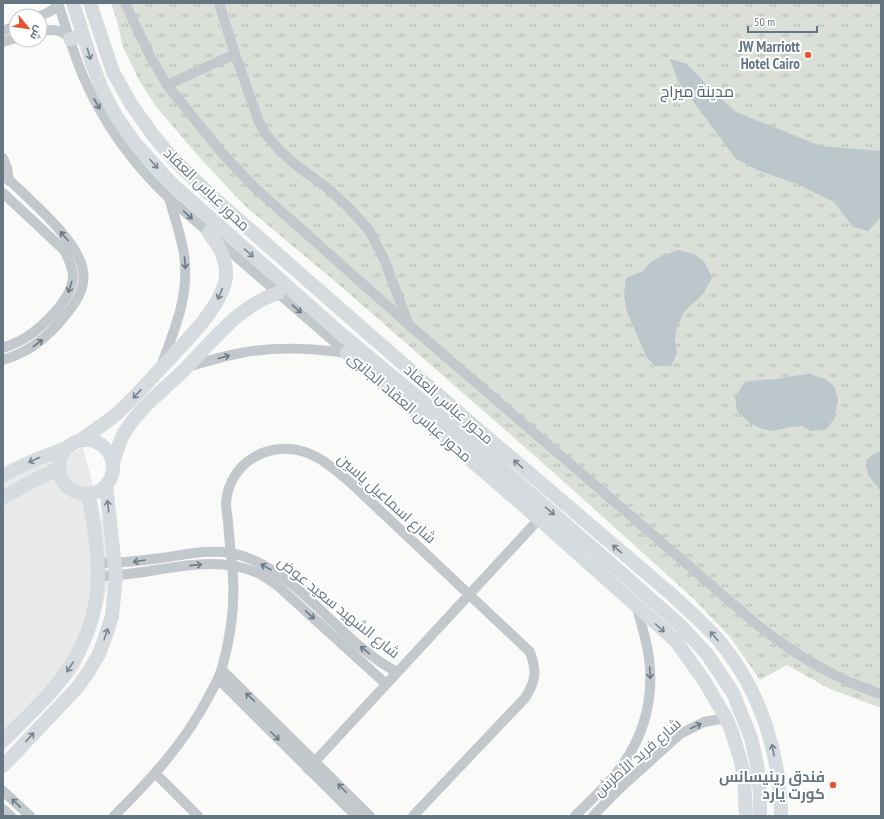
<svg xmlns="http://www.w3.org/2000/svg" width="884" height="819" viewBox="0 0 884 819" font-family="'PT Sans Narrow',Cairo,sans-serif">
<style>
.built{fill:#e8e9e9}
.grass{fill:url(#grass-tufts)}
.water{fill:#bbc7cb}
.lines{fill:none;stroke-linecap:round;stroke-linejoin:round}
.street{stroke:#c3c8cc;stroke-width:10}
.secondary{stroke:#d6dbdf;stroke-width:14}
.oneway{stroke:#768591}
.oneway2{stroke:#6a7a87}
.poi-dot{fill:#e4572e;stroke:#fff;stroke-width:1.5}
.labels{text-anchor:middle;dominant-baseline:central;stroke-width:4;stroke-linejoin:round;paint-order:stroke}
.poi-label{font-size:15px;font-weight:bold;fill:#657683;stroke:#fff;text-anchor:end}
.street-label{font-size:15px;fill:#657683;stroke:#fff}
.neighbourhood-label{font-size:16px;fill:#57646e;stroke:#fff}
</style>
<defs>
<pattern id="grass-tufts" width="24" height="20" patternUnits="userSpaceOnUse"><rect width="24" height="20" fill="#dadfd7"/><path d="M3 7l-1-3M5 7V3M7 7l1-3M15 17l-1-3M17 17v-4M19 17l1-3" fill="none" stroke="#b4b9b4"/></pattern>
</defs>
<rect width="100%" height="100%" fill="#fafaf8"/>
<path class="built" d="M83,448L105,530L108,584L94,636L78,671L57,696L3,752V484L49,460Z"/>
<path class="grass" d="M111,3H881V708L830,689L787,665L760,680L730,637L693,598L544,464L344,289L245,206L192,149L155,105L139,80L123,47L117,21Z"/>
<g class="water">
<path d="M670,59L687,64L708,86L736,112L821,146L881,151V217L868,231L853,227L834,202L797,184L760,171L736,159L678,81Z"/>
<path d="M679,250C700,255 704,258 712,278L703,294L684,312L676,330L675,340L677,353L671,366H656L647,358L627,312L624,294L626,278L643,271L651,262L666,254Z"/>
<path d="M809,374L825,379L834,386L838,400L834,419L826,430L811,431L800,425L772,431L760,428L750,423L737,411L735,397L745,382C756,380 767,380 777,379C788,377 798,375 809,374Z"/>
<path d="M881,451V491L868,475L866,461L872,455Z"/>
</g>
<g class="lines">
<g class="street">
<path d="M58,3C66,27 73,52 83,76C103,122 133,164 169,198L347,353"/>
<path d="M125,3L149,54L167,85L222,153L255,188L409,325L754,622C792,653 834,679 881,694"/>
<path d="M219,3L235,54L259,122L265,133L279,150L296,165L325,186L347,206L369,230L384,259L408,323"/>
<path d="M40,16L49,12L58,6"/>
<path d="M3,31L16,26"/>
<path d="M40,31C52,29 61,29 69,38"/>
<path d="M3,42L16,38"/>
<path d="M167,85L235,54"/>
<path d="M3,158L7,168L9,181"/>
<path d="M3,174C26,197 79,240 83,271C86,289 75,304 64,317C47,338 29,352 3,360"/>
<path d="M3,193L64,250C68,258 73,267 73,276C73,298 43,327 25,338C19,342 11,345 3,348"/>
<path d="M161,366C175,328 190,295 184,254C181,235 174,216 169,198"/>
<path d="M187,367C205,362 223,356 241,353C276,346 311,348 346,353"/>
<path d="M97,563C119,563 140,561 161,558C184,555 208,549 231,553C297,566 338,642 397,672"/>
<path d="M98,576C152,577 208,550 260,574C266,577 272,582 278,586L386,684"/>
<path d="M222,670L370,816"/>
<path d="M218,679L356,816"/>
<path d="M308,769L539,519"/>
<path d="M156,774L198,816"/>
<path d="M3,791L30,816"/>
<path d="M3,809L11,816"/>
<path d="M114,816C152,778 184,744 209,696C214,687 219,678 222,668C230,639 235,608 233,578C232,559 229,540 228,521C227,515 226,509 226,503C229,463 268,440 305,452C323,458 338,472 352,484L530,652C537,671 536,681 525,698L413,816"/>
<path d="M575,816C591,800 608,785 621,767C645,734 654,698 649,658C647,641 641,624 637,607"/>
<path d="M593,816L618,790L680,734L704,722L726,718"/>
</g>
<g class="secondary">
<path d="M73,3L92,63L102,89L116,116L135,143L171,183L340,333L476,446L627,578L681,626L707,654L733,693L751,738L757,765L760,793V816"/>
<path d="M90,3L113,72L131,104L153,135L174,160L217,201L474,426L671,594C688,610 706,625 721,643C761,692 780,754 781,816"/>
<path d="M70,39L83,36"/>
<path d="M347,353L539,519L676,641L705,682L726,718L732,732L741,762L744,777L746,816"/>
<circle cx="86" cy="467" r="27"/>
<path d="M79,441C93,431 108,422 121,410C135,397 148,382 161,368C181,346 222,308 226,277C227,259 219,246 209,233L217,224"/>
<path d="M113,464C116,452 119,441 126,430C140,408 162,391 181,373C211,344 237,306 278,293"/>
<path d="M3,476C23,464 44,456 66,448"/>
<path d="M3,498L25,485L59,468"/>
<path d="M3,740C21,722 43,703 58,683C82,653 98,615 98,576C98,548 93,521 88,494"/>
<path d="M3,766L77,688L89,671L99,654L106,635L112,616L116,576L106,485"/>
</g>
</g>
<defs><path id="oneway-shaft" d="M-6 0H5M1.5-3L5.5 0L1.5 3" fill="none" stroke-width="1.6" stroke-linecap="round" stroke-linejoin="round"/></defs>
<g class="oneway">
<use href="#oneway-shaft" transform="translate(89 54) rotate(73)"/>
<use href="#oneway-shaft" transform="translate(154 164) rotate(48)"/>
<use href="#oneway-shaft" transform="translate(249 253) rotate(42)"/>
<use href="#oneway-shaft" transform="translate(220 294) rotate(113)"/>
<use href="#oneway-shaft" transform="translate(137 394) rotate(133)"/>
<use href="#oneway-shaft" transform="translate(34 460) rotate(156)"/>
<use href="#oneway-shaft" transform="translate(518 464) rotate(-139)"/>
<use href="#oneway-shaft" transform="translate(108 506) rotate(-97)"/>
<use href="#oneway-shaft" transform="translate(550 511) rotate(41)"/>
<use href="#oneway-shaft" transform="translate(617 549) rotate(-139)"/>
<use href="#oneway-shaft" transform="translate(660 628) rotate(42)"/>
<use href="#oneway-shaft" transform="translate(106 634) rotate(-71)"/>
<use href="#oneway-shaft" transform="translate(714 636) rotate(-132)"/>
<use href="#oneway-shaft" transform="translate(70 667) rotate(123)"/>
<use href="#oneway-shaft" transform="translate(30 737) rotate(-47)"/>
<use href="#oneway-shaft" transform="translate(773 750) rotate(-101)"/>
</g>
<g class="oneway2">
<use href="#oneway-shaft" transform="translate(97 104) rotate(61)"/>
<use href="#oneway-shaft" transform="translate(188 215) rotate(41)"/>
<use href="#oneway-shaft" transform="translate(64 236) rotate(-131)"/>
<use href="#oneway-shaft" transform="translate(185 263) rotate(85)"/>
<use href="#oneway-shaft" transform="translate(70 287) rotate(108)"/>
<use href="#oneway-shaft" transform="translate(297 309) rotate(41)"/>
<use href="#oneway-shaft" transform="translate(38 343) rotate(-37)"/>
<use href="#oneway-shaft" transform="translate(224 357) rotate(-15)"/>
<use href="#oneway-shaft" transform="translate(139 561) rotate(172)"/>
<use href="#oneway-shaft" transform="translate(196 565) rotate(-6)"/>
<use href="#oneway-shaft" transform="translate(266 567) rotate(-151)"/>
<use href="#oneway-shaft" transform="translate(310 615) rotate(43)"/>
<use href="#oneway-shaft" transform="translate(365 650) rotate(-141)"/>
<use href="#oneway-shaft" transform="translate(650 673) rotate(87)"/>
<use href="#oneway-shaft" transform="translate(250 697) rotate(-136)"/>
<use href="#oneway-shaft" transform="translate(696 726) rotate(-25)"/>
<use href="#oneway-shaft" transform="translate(275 736) rotate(45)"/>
<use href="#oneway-shaft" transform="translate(342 788) rotate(-135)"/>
<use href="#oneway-shaft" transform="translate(16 803) rotate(-136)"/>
</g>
<g class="poi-dot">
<circle cx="808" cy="55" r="4"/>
<circle cx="833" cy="785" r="4"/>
</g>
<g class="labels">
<g class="poi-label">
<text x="800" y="46">JW Marriott<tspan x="800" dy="17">Hotel Cairo</tspan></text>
<text x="825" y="776">فندق رينيسانس<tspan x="825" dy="17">كورت يارد</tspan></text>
</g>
<g class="street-label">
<text transform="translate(207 189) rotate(44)">محور عباس العقاد</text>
<text transform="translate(449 404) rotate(41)">محور عباس العقاد</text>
<text transform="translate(410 407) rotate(41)">محور عباس العقاد الجانبى</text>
<text transform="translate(387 498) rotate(42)">شارع اسماعيل ياسين</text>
<text transform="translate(339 607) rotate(39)">شارع الشهيد سعيد عوض</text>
<text transform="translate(637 757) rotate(-41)">شارع فريد الأطرش</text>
</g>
<g class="neighbourhood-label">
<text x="697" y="91">مدينة ميراج</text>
</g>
</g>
<rect width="884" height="819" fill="none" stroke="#657683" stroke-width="8"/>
<g transform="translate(28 28) rotate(119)"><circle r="19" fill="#ffffff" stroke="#c1c8cd"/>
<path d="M0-3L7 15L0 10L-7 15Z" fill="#e4572e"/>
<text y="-6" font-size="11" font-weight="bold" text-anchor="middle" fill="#657683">ش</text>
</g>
<path d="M748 26v6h69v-6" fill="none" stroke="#657683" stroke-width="2"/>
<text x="754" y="26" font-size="12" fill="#657683" stroke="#ffffff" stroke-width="3" paint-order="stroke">50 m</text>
</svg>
